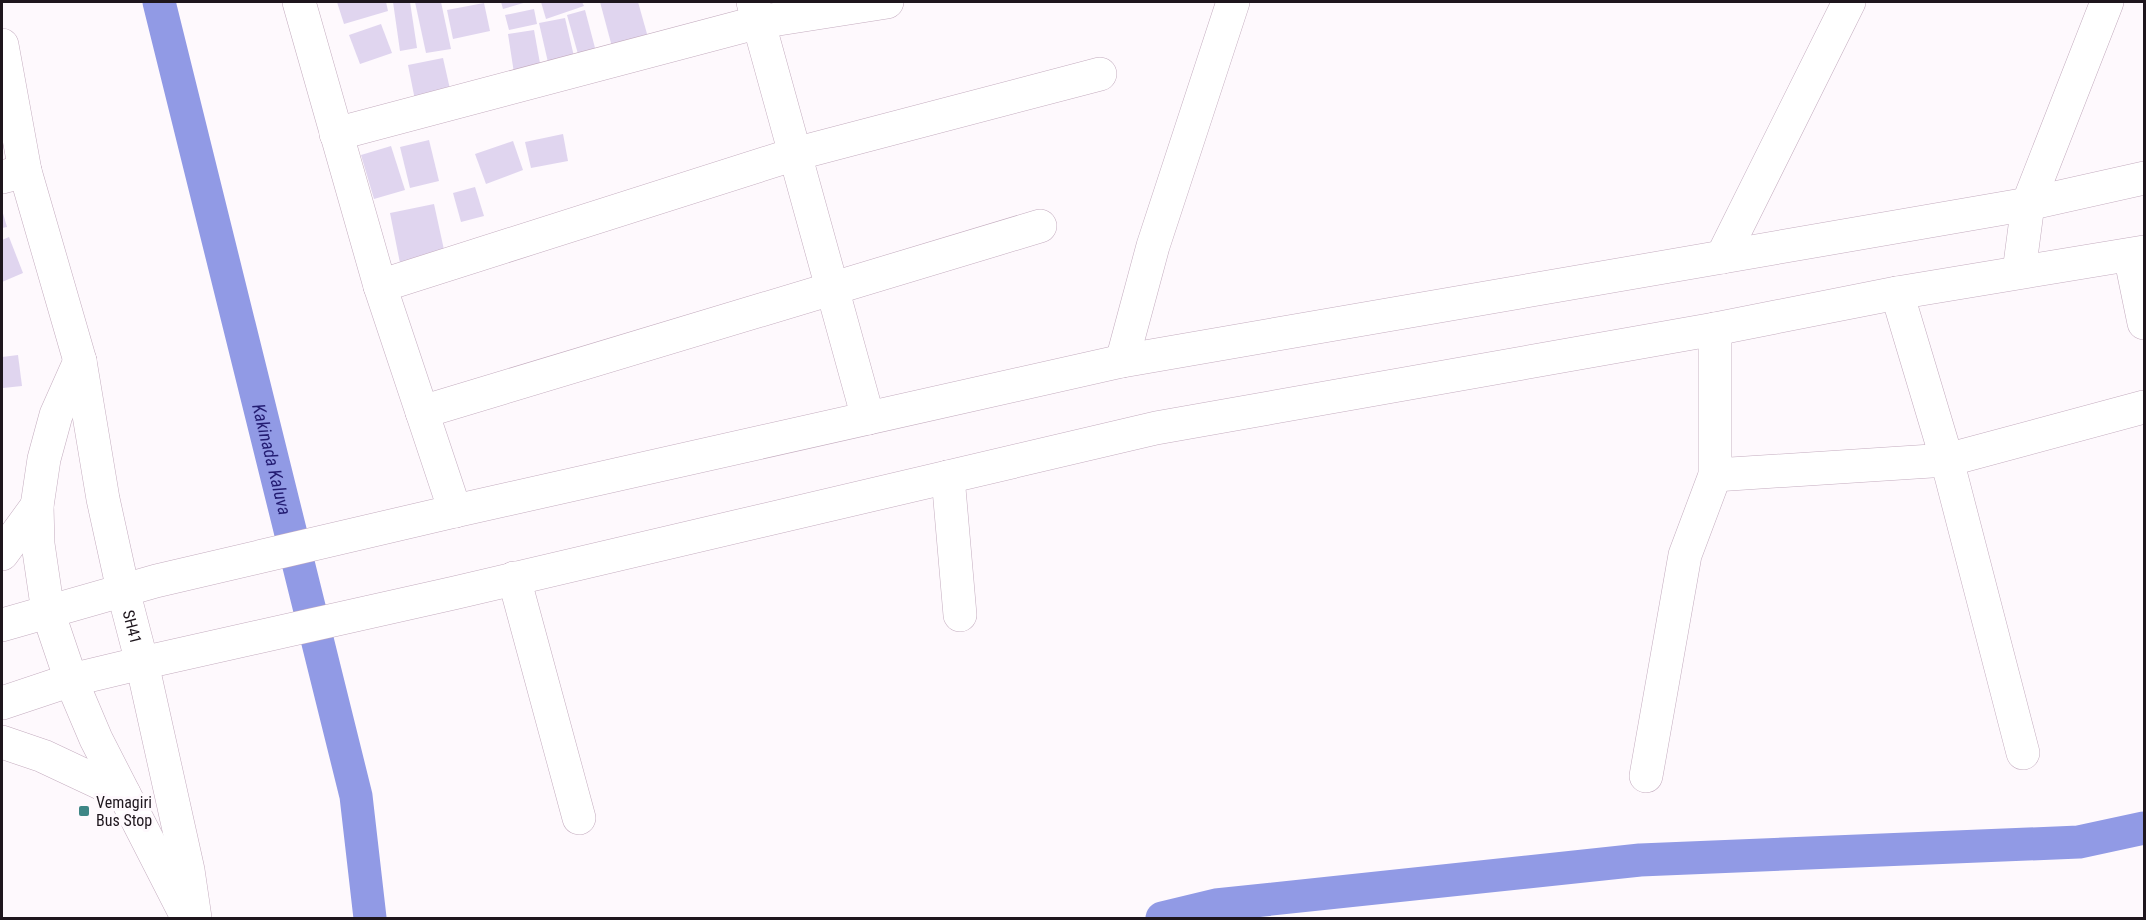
<svg xmlns="http://www.w3.org/2000/svg" width="2146" height="920" viewBox="0 0 2146 920" font-family="'Roboto Condensed',sans-serif">
<style>
.lines{fill:none;stroke-linecap:round;stroke-linejoin:round}
.canal{stroke:#919ae5;stroke-width:33}
.building{fill:#e0d5ef}
.minor-casing{stroke:#c4acbf;stroke-width:34}
.major-casing{stroke:#c4acbf;stroke-width:34}
.highway-casing{stroke:#c4acbf;stroke-width:34}
.minor{stroke:#fff;stroke-width:33}
.major{stroke:#fff;stroke-width:33}
.highway{stroke:#fff;stroke-width:33}
.poi-dot{fill:#3e8686;stroke:#fef9fd;stroke-width:2}
.labels{text-anchor:middle;dominant-baseline:central;stroke-width:6;stroke-linejoin:round;paint-order:stroke}
.street-label{font-size:16px;fill:#1e161d;stroke:#fef9fd}
.poi-label{font-size:16px;fill:#1e161d;stroke:#fef9fd;text-anchor:start}
.water-label{font-size:18px;font-style:italic;fill:#231c72;stroke:#fef9fd}
</style>
<rect width="100%" height="100%" fill="#fef9fd"/>
<g class="lines">
<g class="canal">
<path id="s1" d="M159,2L356,796L370,918"/>
<path d="M1162,918L1216,905L1640,860L2079,842L2144,828"/>
</g>
</g>
<g class="building">
<path d="M337,2H386L388,11L344,24Z"/>
<path d="M393,2H410L417,48L400,51Z"/>
<path d="M415,2H441L451,49L426,53Z"/>
<path d="M501,2H527L503,9Z"/>
<path d="M541,2H582L584,6L546,19Z"/>
<path d="M600,2H638L651,48L615,58Z"/>
<path d="M484,3L490,31L453,39L447,10Z"/>
<path d="M534,9L537,24L509,30L505,15Z"/>
<path d="M585,10L599,63L582,68L567,15Z"/>
<path d="M565,18L576,65L550,71L539,23Z"/>
<path d="M381,24L392,53L360,64L349,35Z"/>
<path d="M534,30L541,69L514,73L508,34Z"/>
<path d="M443,58L452,98L416,105L408,65Z"/>
<path d="M563,134L568,161L531,168L525,142Z"/>
<path d="M429,140L439,181L410,188L400,147Z"/>
<path d="M513,141L523,170L486,184L475,154Z"/>
<path d="M391,146L405,190L374,199L361,155Z"/>
<path d="M475,187L484,216L461,222L453,193Z"/>
<path d="M434,204L446,259L401,268L390,213Z"/>
<path d="M2,210L7,227L2,228Z"/>
<path d="M9,237L23,273L2,282V240Z"/>
<path d="M18,355L22,386L3,388L2,357Z"/>
</g>
<g class="lines">
<g class="minor-casing">
<g id="minor">
<path d="M753,2L868,418"/>
<path d="M336,134L759,22L887,2"/>
<path d="M2,177L25,171"/>
<path d="M2130,255L2144,323"/>
<path d="M1722,257L1849,2"/>
<path d="M2019,272L2028,204L2107,2"/>
<path d="M380,286L795,154L1100,74"/>
<path d="M1897,293L1947,460L2023,753"/>
<path d="M422,412L1040,226"/>
<path d="M1715,475L1947,460L2144,407"/>
<path d="M948,477L960,615"/>
<path d="M514,578L579,818"/>
<path d="M1646,776L1685,555L1715,475V329"/>
</g>
</g>
<g class="major-casing">
<g id="major">
<path d="M299,2L380,286L455,511"/>
<path id="s2" d="M2,45L25,171L80,361L103,499L123,590L142,663L188,870L195,918"/>
<path d="M80,361L56,415L44,459L37,506L38,544L48,612L71,680L96,739L186,915"/>
<path d="M1122,361L1153,246L1233,2"/>
</g>
</g>
<g class="highway-casing">
<g id="highway">
<path d="M2,554L37,506"/>
<path d="M2,625L156,581L455,511L1122,361L2028,204L2144,178"/>
<path d="M2,703L71,680L142,663L454,593L1156,428L1715,329L1897,293L2144,252"/>
<path d="M2,742L43,756L124,794"/>
</g>
</g>
<use href="#minor" class="minor"/>
<use href="#major" class="major"/>
<use href="#highway" class="highway"/>
</g>
<rect class="poi-dot" x="78" y="805" width="12" height="12" rx="3"/>
<g class="labels">
<g class="street-label">
<text stroke="none"><textPath href="#s2" startOffset="597">SH41</textPath></text>
</g>
<g class="poi-label">
<text x="96" y="802">Vemagiri<tspan x="96" dy="18">Bus Stop</tspan></text>
</g>
<g class="water-label">
<text stroke="none"><textPath href="#s1" startOffset="471">Kakinada Kaluva</textPath></text>
</g>
</g>
<rect width="2146" height="920" fill="none" stroke="#1e161d" stroke-width="6"/>
</svg>
